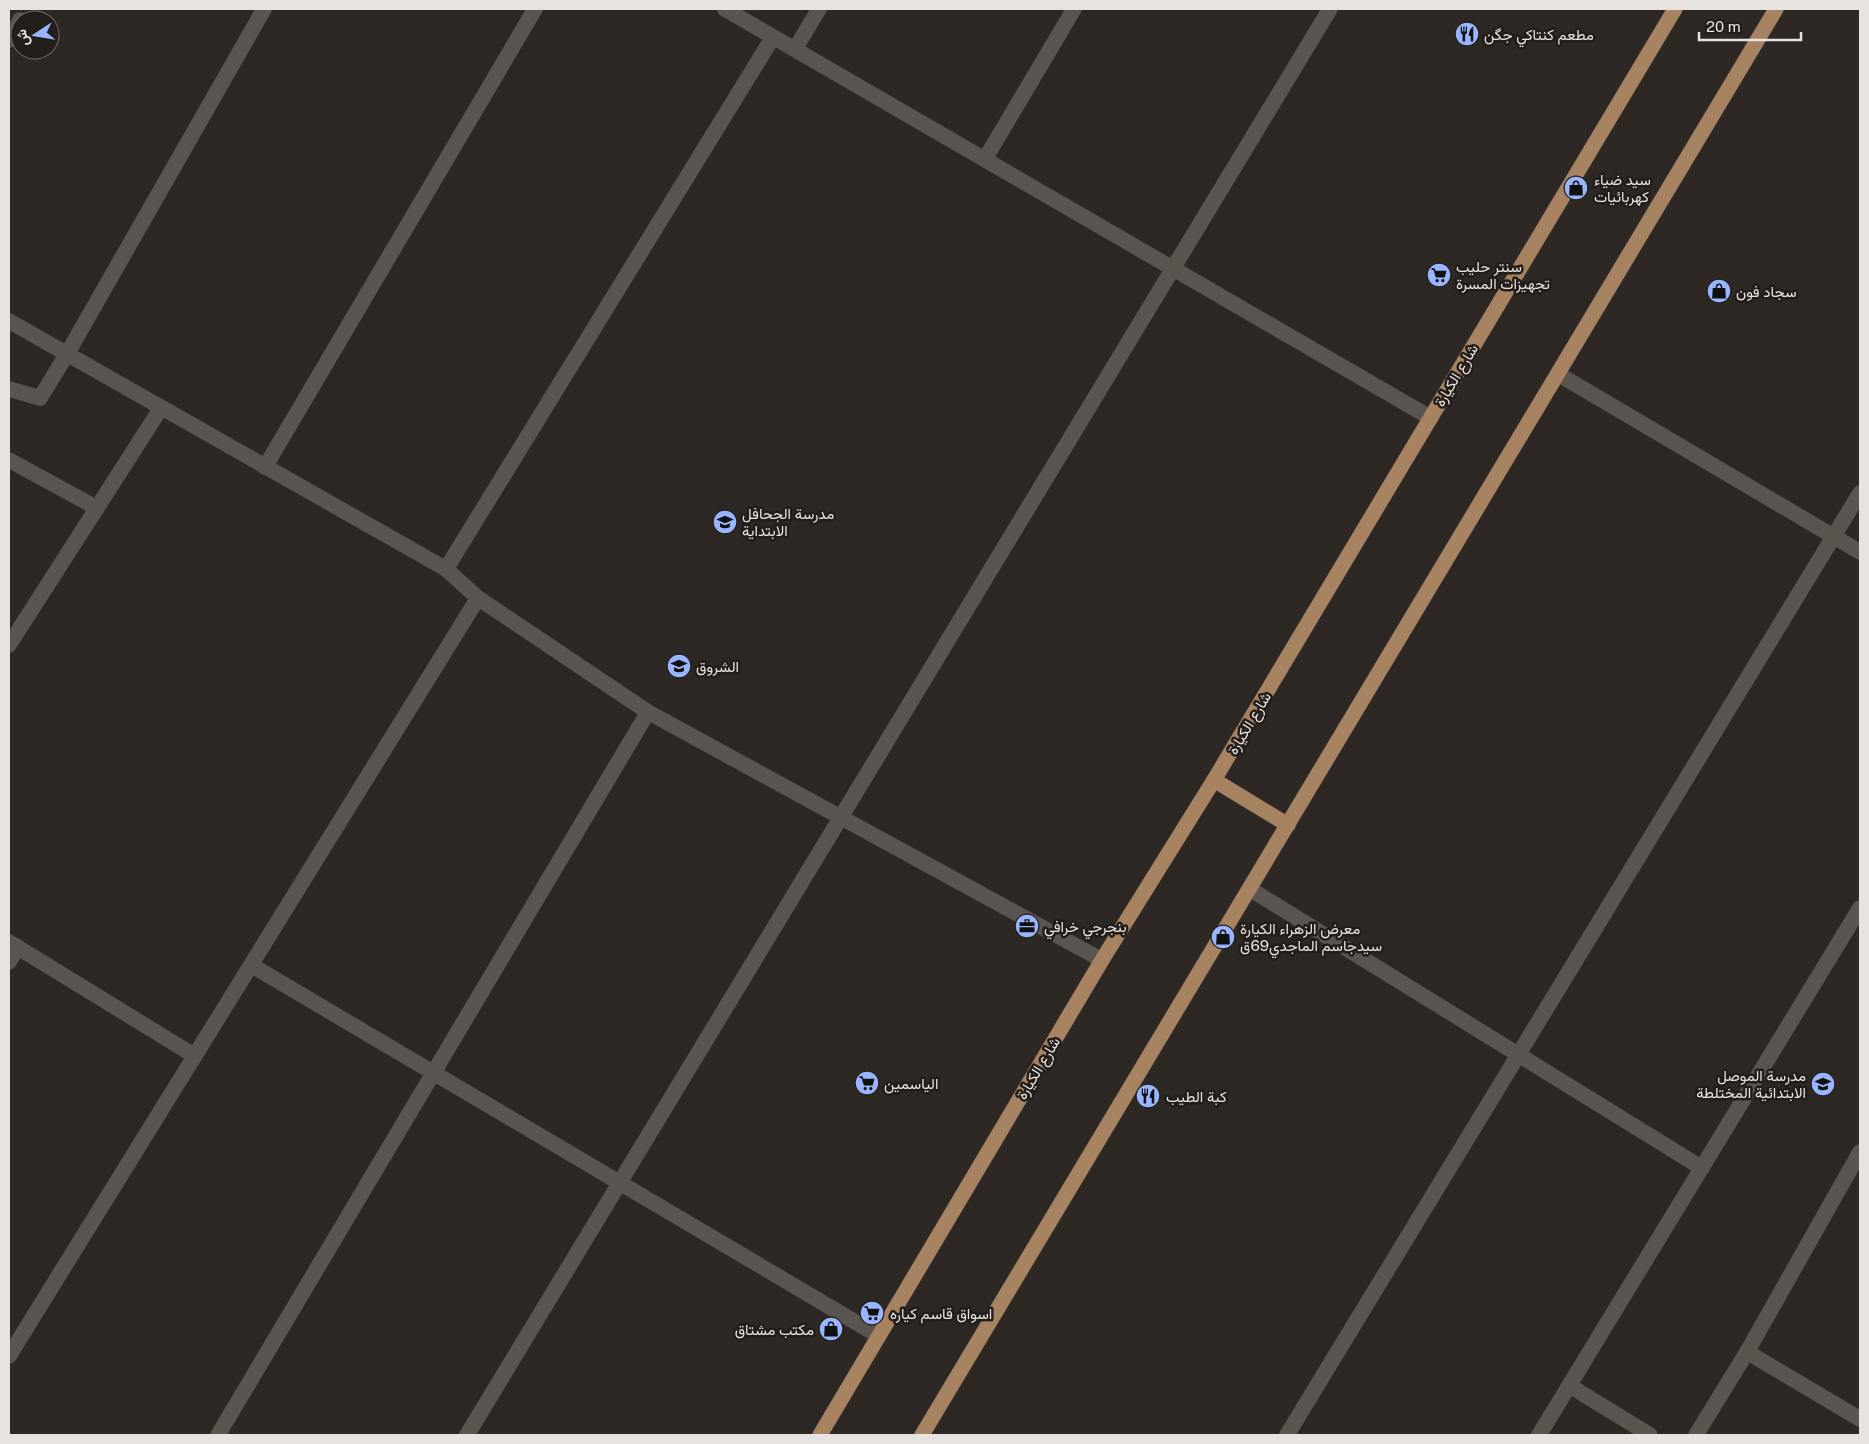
<svg xmlns="http://www.w3.org/2000/svg" width="1869" height="1444" viewBox="0 0 1869 1444" font-family="'Public Sans',Vazirmatn,sans-serif">
<style>
.lines{fill:none;stroke-linecap:round;stroke-linejoin:round}
.lane-casing{stroke:#474340;stroke-width:16}
.street-casing{stroke:#474340;stroke-width:16}
.primary-casing{stroke:#474340;stroke-width:16}
.lane{stroke:#5b5550;stroke-width:15}
.street{stroke:#5b5550;stroke-width:15}
.primary{stroke:#a88361;stroke-width:15}
.labels{text-anchor:middle;dominant-baseline:central;stroke-width:5;stroke-linejoin:round;paint-order:stroke}
.poi-label{font-size:15px;fill:#e7e3e0;stroke:#231e1a;text-anchor:start}
.street-label{font-size:15px;fill:#e7e3e0;stroke:#231e1a}
</style>
<rect width="100%" height="100%" fill="#2d2824"/>
<g class="lines">
<g class="lane-casing">
<path id="lane" d="M9,389L40,398L67,354"/>
</g>
<g class="street-casing">
<g id="street">
<path d="M725,9L1431,418"/>
<path d="M9,40L20,20"/>
<path d="M795,49L819,9"/>
<path d="M985,159L1074,9"/>
<path d="M9,321L446,569L478,598L648,712L1102,960"/>
<path d="M67,354L264,9"/>
<path d="M1558,374L1860,552"/>
<path d="M9,460L97,508"/>
<path d="M265,467L535,9"/>
<path d="M446,569L773,37"/>
<path d="M9,645L161,408"/>
<path d="M1250,889L1702,1168"/>
<path d="M9,942L195,1056"/>
<path d="M9,962L18,947"/>
<path d="M251,965L879,1336"/>
<path d="M1747,1352L1860,1419"/>
<path d="M9,1356L478,598"/>
<path d="M1570,1386L1650,1435"/>
<path d="M218,1435L648,712"/>
<path d="M467,1435L1330,9"/>
<path d="M1287,1435L1860,493"/>
<path d="M1539,1435L1860,908"/>
<path d="M1696,1435L1747,1352L1860,1152"/>
</g>
</g>
<g class="primary-casing">
<g id="primary">
<path d="M1214,780L1288,825"/>
<path d="M820,1435L1102,960L1214,780L1675,9"/>
<path d="M922,1435L1776,9"/>
</g>
</g>
<use href="#lane" class="lane"/>
<use href="#street" class="street"/>
<use href="#primary" class="primary"/>
</g>
<defs>
<g id="restaurant-disc" transform="scale(1.25)"><circle r="9.5" fill="#99b5fd" stroke="#231e1a"/><path d="M-5-6h1v4h1v-4h1v4h1v-4h1v5L-1.5 .5V6h-2V.5L-5-1ZM5-6V6H3V1.5H1.5Q1.5-4 5-6Z" fill="#111"/></g>
<g id="shop-disc" transform="scale(1.25)"><circle r="9.5" fill="#99b5fd" stroke="#231e1a"/><path d="M-5-2.5h2.3a2.7 3.5 0 0 1 5.4 0H5L5.5 6h-11ZM-1.5-2.5h3a1.5 2.3 0 0 0-3 0Z" fill="#111"/></g>
<g id="supermarket-disc" transform="scale(1.25)"><circle r="9.5" fill="#99b5fd" stroke="#231e1a"/><path d="M-6-5.5h2.5l.6 2H6L4.5 2H-2.5L-4.4-4H-6ZM-1.5 3.2a1.3 1.3 0 1 0 .1 0ZM3 3.2a1.3 1.3 0 1 0 .1 0Z" fill="#111"/></g>
<g id="school-disc" transform="scale(1.25)"><circle r="9.5" fill="#99b5fd" stroke="#231e1a"/><path d="M0-5L7-2L0 1L-7-2ZM-4 1L0 2.5L4 1V4Q0 6-4 4Z" fill="#111"/></g>
<g id="office-disc" transform="scale(1.25)"><circle r="9.5" fill="#99b5fd" stroke="#231e1a"/><path d="M-6-3h4V-5.5h4V-3h4V5H-6ZM-1-4.5V-3h2v-1.5ZM-6 0V1H6V0Z" fill="#111"/></g>
</defs>
<g fill-rule="evenodd">
<use href="#restaurant-disc" x="1467" y="34"/>
<use href="#shop-disc" x="1576" y="188"/>
<use href="#supermarket-disc" x="1439" y="275"/>
<use href="#shop-disc" x="1719" y="291"/>
<use href="#school-disc" x="725" y="522"/>
<use href="#school-disc" x="679" y="666"/>
<use href="#office-disc" x="1027" y="926"/>
<use href="#shop-disc" x="1223" y="937"/>
<use href="#supermarket-disc" x="867" y="1083"/>
<use href="#school-disc" x="1823" y="1084"/>
<use href="#restaurant-disc" x="1148" y="1096"/>
<use href="#supermarket-disc" x="872" y="1313"/>
<use href="#shop-disc" x="831" y="1329"/>
</g>
<g class="labels">
<g class="poi-label">
<text x="1484" y="34">مطعم كنتاكي جگن</text>
<text x="1594" y="179">سيد ضياء<tspan x="1594" dy="17">كهربائيات</tspan></text>
<text x="1456" y="266">سنتر حليب<tspan x="1456" dy="17">تجهيزات المسرة</tspan></text>
<text x="1736" y="291">سجاد فون</text>
<text x="742" y="513">مدرسة الجحافل<tspan x="742" dy="17">الابتداية</tspan></text>
<text x="696" y="666">الشروق</text>
<text x="1044" y="926">بنجرجي خرافي</text>
<text x="1240" y="928">معرض الزهراء الكيارة<tspan x="1240" dy="17">سيدجاسم الماجدي69ق</tspan></text>
<text x="1806" y="1075" text-anchor="end">مدرسة الموصل<tspan x="1806" dy="17">الابتدائية المختلطة</tspan></text>
<text x="884" y="1083">الياسمين</text>
<text x="1166" y="1096">كبة الطيب</text>
<text x="890" y="1313">اسواق قاسم كياره</text>
<text x="814" y="1329" text-anchor="end">مكتب مشتاق</text>
</g>
<g class="street-label">
<text transform="translate(1456 375) rotate(-59)">شارع الكيارة</text>
<text transform="translate(1249 723) rotate(-59)">شارع الكيارة</text>
<text transform="translate(1038 1068) rotate(-59)">شارع الكيارة</text>
</g>
</g>
<rect width="1869" height="1444" fill="none" stroke="#e7e3e0" stroke-width="20"/>
<g transform="translate(35 35) rotate(258)"><circle r="24" fill="#231e1a" stroke="#716d69"/>
<path d="M0-4L9 19L0 12L-9 19Z" fill="#99b5fd"/>
<text y="-8" font-size="14" font-weight="bold" text-anchor="middle" fill="#e7e3e0">ش</text>
</g>
<path d="M1699 32v8h102v-8" fill="none" stroke="#e7e3e0" stroke-width="2.5"/>
<text x="1706" y="32" font-size="15" fill="#e7e3e0" stroke="#231e1a" stroke-width="4" paint-order="stroke">20 m</text>
</svg>
